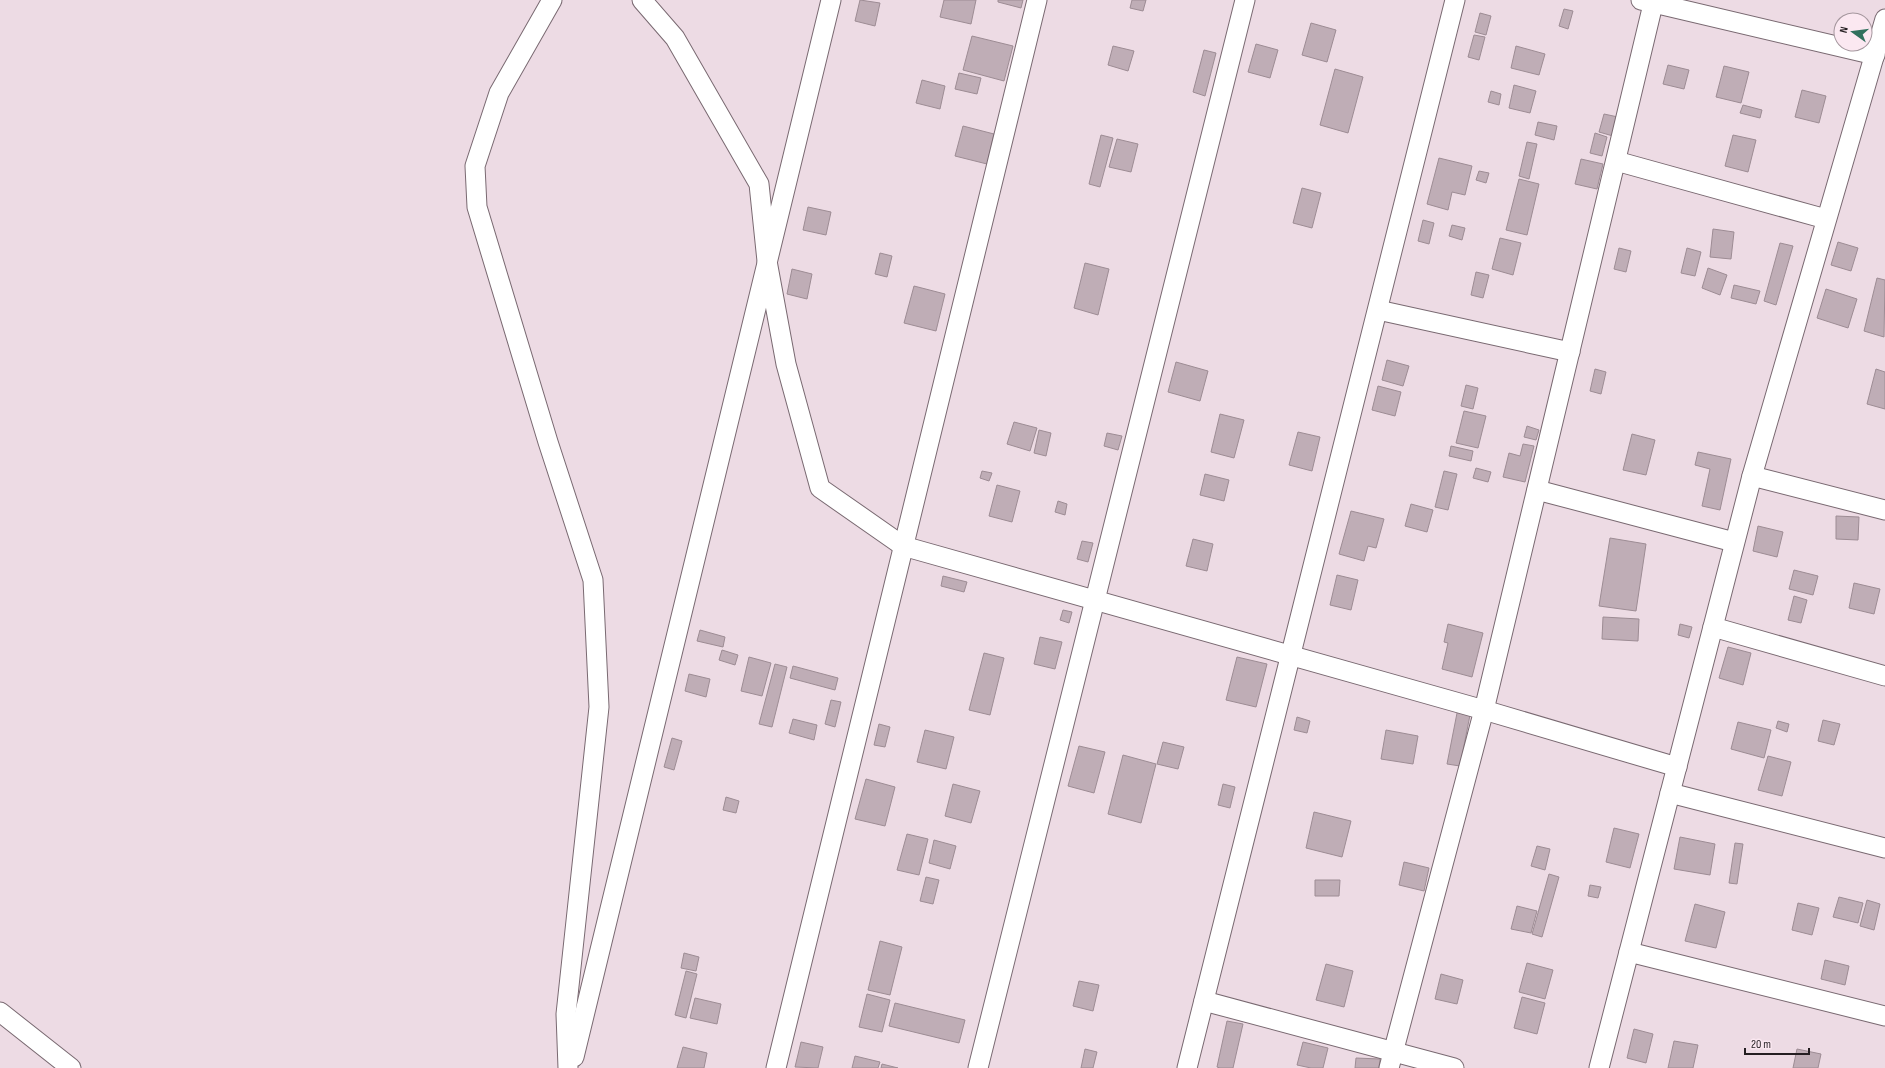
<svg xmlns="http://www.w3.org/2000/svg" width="1885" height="1068" font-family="'Sofia Sans Condensed',sans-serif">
<rect width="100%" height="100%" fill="#eddbe4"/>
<g fill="#bfadb6" stroke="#9d8c94">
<path d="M 860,0 L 880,3 L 875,26 L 855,21 Z"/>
<path d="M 944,0 L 976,0 L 971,24 L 940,17 Z"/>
<path d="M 998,0 L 1023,0 L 1021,8 L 998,2 Z"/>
<path d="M 1132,0 L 1146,0 L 1143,11 L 1130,8 Z"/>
<path d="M 1564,9 L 1573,11 L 1568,29 L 1559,26 Z"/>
<path d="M 1480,13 L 1491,16 L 1486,35 L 1475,32 Z"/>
<path d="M 1311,23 L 1336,30 L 1327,62 L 1302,55 Z"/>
<path d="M 1474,35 L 1485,37 L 1479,60 L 1468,57 Z"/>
<path d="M 972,36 L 1013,46 L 1004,81 L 963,70 Z"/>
<path d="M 1256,44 L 1278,50 L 1270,78 L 1248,72 Z"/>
<path d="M 1113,46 L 1134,51 L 1128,71 L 1108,65 Z"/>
<path d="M 1516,46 L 1545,54 L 1539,75 L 1511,68 Z"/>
<path d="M 1204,50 L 1216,53 L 1205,96 L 1193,92 Z"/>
<path d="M 1668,65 L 1689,70 L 1684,89 L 1663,84 Z"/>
<path d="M 1724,66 L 1749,72 L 1741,103 L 1716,97 Z"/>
<path d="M 1335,69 L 1363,77 L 1348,133 L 1320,125 Z"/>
<path d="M 959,73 L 981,78 L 977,94 L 955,89 Z"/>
<path d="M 922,80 L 945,86 L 940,109 L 916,103 Z"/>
<path d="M 1514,85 L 1536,91 L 1530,113 L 1509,108 Z"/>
<path d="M 1802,90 L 1826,96 L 1819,123 L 1795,117 Z"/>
<path d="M 1491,91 L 1501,94 L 1499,105 L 1488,102 Z"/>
<path d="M 1743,105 L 1762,110 L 1760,118 L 1740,113 Z"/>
<path d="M 1604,114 L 1618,117 L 1613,136 L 1599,132 Z"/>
<path d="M 1538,122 L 1557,126 L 1554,140 L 1535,135 Z"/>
<path d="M 963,126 L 994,134 L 987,164 L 955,156 Z"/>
<path d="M 1595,133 L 1607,137 L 1602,156 L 1590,153 Z"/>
<path d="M 1101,135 L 1113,138 L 1100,187 L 1089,184 Z"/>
<path d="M 1733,135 L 1756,140 L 1748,172 L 1725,166 Z"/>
<path d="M 1117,139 L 1138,144 L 1131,172 L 1109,167 Z"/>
<path d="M 1527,142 L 1537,144 L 1529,179 L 1519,176 Z"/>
<path d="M 1439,158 L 1472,166 L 1465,195 L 1452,192 L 1448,210 L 1427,204 Z"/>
<path d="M 1581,159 L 1603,164 L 1597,189 L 1575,184 Z"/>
<path d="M 1479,171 L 1489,173 L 1486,183 L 1476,180 Z"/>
<path d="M 1519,179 L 1539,184 L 1527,235 L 1506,230 Z"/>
<path d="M 1302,188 L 1321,193 L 1312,228 L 1293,223 Z"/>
<path d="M 808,207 L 831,212 L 826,235 L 803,230 Z"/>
<path d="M 1423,220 L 1434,223 L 1429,244 L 1418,241 Z"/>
<path d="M 1452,225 L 1465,228 L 1462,240 L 1449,236 Z"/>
<path d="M 1713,229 L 1734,232 L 1731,259 L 1710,257 Z"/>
<path d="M 1500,238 L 1521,243 L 1513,275 L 1492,269 Z"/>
<path d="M 1838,242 L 1858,248 L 1851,271 L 1831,265 Z"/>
<path d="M 1780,243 L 1793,246 L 1776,305 L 1764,301 Z"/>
<path d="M 1619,248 L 1631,251 L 1626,272 L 1614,269 Z"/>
<path d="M 1687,248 L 1701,252 L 1695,276 L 1681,273 Z"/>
<path d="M 880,253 L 892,256 L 887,277 L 875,274 Z"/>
<path d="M 1085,263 L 1109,269 L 1098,315 L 1074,308 Z"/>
<path d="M 1708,268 L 1727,275 L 1720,295 L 1702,288 Z"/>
<path d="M 792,269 L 812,274 L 807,299 L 787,294 Z"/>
<path d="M 1476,272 L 1489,275 L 1483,298 L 1471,295 Z"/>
<path d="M 1877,278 L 1885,280 L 1884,337 L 1864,331 Z"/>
<path d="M 1734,285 L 1760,291 L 1756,304 L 1731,298 Z"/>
<path d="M 914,286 L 945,294 L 936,331 L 904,323 Z"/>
<path d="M 1826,289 L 1857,299 L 1848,328 L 1817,318 Z"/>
<path d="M 1387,360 L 1409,366 L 1403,386 L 1382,380 Z"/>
<path d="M 1176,362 L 1208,371 L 1200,401 L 1168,392 Z"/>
<path d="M 1595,369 L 1606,372 L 1601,394 L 1590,391 Z"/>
<path d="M 1876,369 L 1885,372 L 1885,409 L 1867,404 Z"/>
<path d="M 1466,385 L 1478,388 L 1473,409 L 1461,406 Z"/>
<path d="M 1378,386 L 1401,392 L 1395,416 L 1372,410 Z"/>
<path d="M 1464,411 L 1486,416 L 1478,448 L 1456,443 Z"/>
<path d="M 1220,414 L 1244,420 L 1234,458 L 1211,452 Z"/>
<path d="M 1014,422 L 1037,428 L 1030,451 L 1007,444 Z"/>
<path d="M 1527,426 L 1539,430 L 1536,440 L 1524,437 Z"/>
<path d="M 1039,430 L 1051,433 L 1046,456 L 1034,453 Z"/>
<path d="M 1298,432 L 1320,437 L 1312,471 L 1289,465 Z"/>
<path d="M 1107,433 L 1122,436 L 1118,450 L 1104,446 Z"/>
<path d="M 1632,434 L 1655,440 L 1646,475 L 1623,470 Z"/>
<path d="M 1523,444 L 1534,446 L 1525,482 L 1503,477 L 1509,453 L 1520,456 Z"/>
<path d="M 1451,446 L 1473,451 L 1471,461 L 1449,456 Z"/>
<path d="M 1698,452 L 1731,459 L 1720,510 L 1702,506 L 1710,469 L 1695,465 Z"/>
<path d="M 1476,468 L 1491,472 L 1488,482 L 1473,478 Z"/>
<path d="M 982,471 L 992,473 L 989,481 L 980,478 Z"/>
<path d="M 1444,471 L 1457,474 L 1448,510 L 1435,507 Z"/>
<path d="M 1205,474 L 1229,480 L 1224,501 L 1200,495 Z"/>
<path d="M 997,485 L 1020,491 L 1012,522 L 989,516 Z"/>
<path d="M 1058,501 L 1067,504 L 1065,515 L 1055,512 Z"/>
<path d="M 1411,504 L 1433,510 L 1427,532 L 1405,526 Z"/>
<path d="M 1351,511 L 1384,519 L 1376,548 L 1368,546 L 1364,561 L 1339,554 Z"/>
<path d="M 1836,516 L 1859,517 L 1858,540 L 1836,539 Z"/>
<path d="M 1758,526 L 1783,532 L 1777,557 L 1753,551 Z"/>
<path d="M 1610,538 L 1646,544 L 1636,611 L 1599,606 Z"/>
<path d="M 1193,539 L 1213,544 L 1207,571 L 1186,566 Z"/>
<path d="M 1082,541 L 1093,543 L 1088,562 L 1077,559 Z"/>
<path d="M 1794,570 L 1818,576 L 1813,595 L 1789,589 Z"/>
<path d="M 1337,575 L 1358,580 L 1351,610 L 1330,605 Z"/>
<path d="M 943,576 L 967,582 L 964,592 L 941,586 Z"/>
<path d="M 1854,583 L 1880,589 L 1874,614 L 1849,608 Z"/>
<path d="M 1794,596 L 1807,600 L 1801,623 L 1788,620 Z"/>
<path d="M 1063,610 L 1072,612 L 1069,623 L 1060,620 Z"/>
<path d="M 1603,617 L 1639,619 L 1638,641 L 1602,639 Z"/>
<path d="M 1448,624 L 1483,633 L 1472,677 L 1442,669 L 1448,643 L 1444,642 Z"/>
<path d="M 1680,624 L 1692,627 L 1689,638 L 1678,635 Z"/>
<path d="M 700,630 L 725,637 L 723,647 L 697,641 Z"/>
<path d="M 1040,637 L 1062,642 L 1055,669 L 1034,664 Z"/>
<path d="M 1728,647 L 1751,653 L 1743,685 L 1719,678 Z"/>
<path d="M 722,650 L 738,655 L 735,665 L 719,660 Z"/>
<path d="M 984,653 L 1004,658 L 990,715 L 969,710 Z"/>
<path d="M 749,657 L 771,663 L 762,696 L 741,691 Z"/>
<path d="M 1237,657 L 1267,664 L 1256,707 L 1226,700 Z"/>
<path d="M 775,664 L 787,667 L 772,727 L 759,724 Z"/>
<path d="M 793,666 L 838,678 L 835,690 L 790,678 Z"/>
<path d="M 689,674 L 710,679 L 706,697 L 685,691 Z"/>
<path d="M 831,700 L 841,702 L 835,727 L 825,724 Z"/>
<path d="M 1458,708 L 1471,710 L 1460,766 L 1447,764 Z"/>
<path d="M 1297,717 L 1310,721 L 1307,733 L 1294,730 Z"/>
<path d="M 793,719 L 817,725 L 814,740 L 789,733 Z"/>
<path d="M 1823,720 L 1840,724 L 1834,745 L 1818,741 Z"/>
<path d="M 1778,721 L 1789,724 L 1787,732 L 1776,728 Z"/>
<path d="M 1738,722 L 1771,730 L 1764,758 L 1731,749 Z"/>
<path d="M 879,724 L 890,727 L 885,747 L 874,745 Z"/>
<path d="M 925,730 L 954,737 L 946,769 L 917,762 Z"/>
<path d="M 1386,730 L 1418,736 L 1413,764 L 1381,759 Z"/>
<path d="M 672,738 L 682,741 L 674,770 L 664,767 Z"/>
<path d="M 1163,742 L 1184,747 L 1178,769 L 1157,764 Z"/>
<path d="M 1079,746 L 1105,752 L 1094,793 L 1068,786 Z"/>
<path d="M 1123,755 L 1156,764 L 1141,823 L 1108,814 Z"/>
<path d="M 1768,756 L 1791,762 L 1782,796 L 1758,790 Z"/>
<path d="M 866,779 L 895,787 L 885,826 L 855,819 Z"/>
<path d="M 953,784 L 980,791 L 971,823 L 945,816 Z"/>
<path d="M 1223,784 L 1235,787 L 1230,808 L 1218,805 Z"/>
<path d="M 726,797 L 739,801 L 736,813 L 723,810 Z"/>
<path d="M 1314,812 L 1351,821 L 1342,857 L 1306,848 Z"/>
<path d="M 1614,828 L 1639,834 L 1630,868 L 1606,862 Z"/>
<path d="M 907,834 L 928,839 L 919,875 L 897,870 Z"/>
<path d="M 1680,837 L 1715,844 L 1710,875 L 1674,869 Z"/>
<path d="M 934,840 L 956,846 L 950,869 L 929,863 Z"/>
<path d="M 1735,843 L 1743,844 L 1737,884 L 1729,883 Z"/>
<path d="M 1537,846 L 1550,849 L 1545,870 L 1531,866 Z"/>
<path d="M 1404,862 L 1429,868 L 1424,891 L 1399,885 Z"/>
<path d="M 1549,874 L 1559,877 L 1542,937 L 1532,934 Z"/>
<path d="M 926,877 L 939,880 L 933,904 L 920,901 Z"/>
<path d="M 1315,880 L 1340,880 L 1339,896 L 1315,896 Z"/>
<path d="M 1590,885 L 1601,887 L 1598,898 L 1588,896 Z"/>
<path d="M 1839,897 L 1863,903 L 1858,923 L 1833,917 Z"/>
<path d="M 1867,900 L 1880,904 L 1874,930 L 1860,926 Z"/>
<path d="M 1798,903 L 1819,908 L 1812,935 L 1792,930 Z"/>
<path d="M 1695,904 L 1725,912 L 1716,948 L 1685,941 Z"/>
<path d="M 1517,906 L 1537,911 L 1531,933 L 1511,929 Z"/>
<path d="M 880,941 L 902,947 L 890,995 L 868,990 Z"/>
<path d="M 684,953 L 699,957 L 696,971 L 681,968 Z"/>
<path d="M 1825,960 L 1849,966 L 1845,985 L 1821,979 Z"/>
<path d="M 1527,963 L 1553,970 L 1545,999 L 1519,992 Z"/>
<path d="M 1326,964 L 1353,971 L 1344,1007 L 1316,1000 Z"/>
<path d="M 686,971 L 697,974 L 686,1018 L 675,1015 Z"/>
<path d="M 1441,974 L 1463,980 L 1457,1004 L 1435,999 Z"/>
<path d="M 1079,981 L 1099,985 L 1093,1011 L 1073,1006 Z"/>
<path d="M 867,994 L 890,1000 L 882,1032 L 859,1027 Z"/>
<path d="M 1522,997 L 1545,1003 L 1537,1034 L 1514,1028 Z"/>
<path d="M 695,998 L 721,1004 L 717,1024 L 690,1018 Z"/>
<path d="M 895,1003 L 965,1020 L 959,1043 L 889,1026 Z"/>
<path d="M 1227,1021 L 1243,1024 L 1233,1068 L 1220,1068 L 1217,1067 Z"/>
<path d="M 1634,1029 L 1653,1034 L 1646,1063 L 1627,1058 Z"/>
<path d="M 1674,1041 L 1698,1045 L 1693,1068 L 1668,1068 Z"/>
<path d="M 801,1042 L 823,1047 L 818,1068 L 795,1067 Z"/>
<path d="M 1303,1042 L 1328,1048 L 1323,1068 L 1311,1068 L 1297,1065 Z"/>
<path d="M 683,1047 L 707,1053 L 704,1068 L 677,1068 Z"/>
<path d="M 1085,1049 L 1097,1052 L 1093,1068 L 1081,1068 Z"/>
<path d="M 1797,1049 L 1821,1054 L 1818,1068 L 1793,1068 Z"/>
<path d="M 855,1056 L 880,1062 L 878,1068 L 852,1068 Z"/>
<path d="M 1356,1058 L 1380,1059 L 1379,1068 L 1355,1068 Z"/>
<path d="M 882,1064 L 898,1068 L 881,1068 Z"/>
</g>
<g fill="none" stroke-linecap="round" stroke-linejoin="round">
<defs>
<g id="minor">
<path d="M 552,0 L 499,93 L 475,166 L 477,207 L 548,442 L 593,580 L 599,707 L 566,1014 L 568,1068"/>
<path d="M 642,0 L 675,38 L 759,184 L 767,261 L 786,364 L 820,488 L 903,546 L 1484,710 L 1677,767"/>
<path d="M 1641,0 L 1875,55"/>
<path d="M 1616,161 L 1826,219"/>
<path d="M 1378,310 L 1570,352"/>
<path d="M 1752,476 L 1885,510"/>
<path d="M 1537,490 L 1734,542"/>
<path d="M 1713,627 L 1885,676"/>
<path d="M 1670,793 L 1885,848"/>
<path d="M 1629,952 L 1885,1016"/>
<path d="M 1204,1001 L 1454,1068"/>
<path d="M 0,1012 L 71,1068"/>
<path d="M 574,1057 L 831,0"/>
<path d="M 776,1068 L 1037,0"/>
<path d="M 978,1068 L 1245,0"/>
<path d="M 1187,1068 L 1455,0"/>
<path d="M 1389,1068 L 1484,710 L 1654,0"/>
<path d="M 1599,1068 L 1752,476 L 1885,19"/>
</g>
</defs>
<use href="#minor" stroke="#796971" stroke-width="21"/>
<use href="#minor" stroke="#fff" stroke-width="19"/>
</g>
<g transform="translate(1853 32) rotate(284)"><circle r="19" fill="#fbe8f1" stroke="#a5979e"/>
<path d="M0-3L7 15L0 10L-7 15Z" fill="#30705d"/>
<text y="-6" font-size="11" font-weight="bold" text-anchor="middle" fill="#241e21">N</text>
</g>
<path d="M1745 1048v6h64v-6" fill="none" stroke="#241e21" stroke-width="2"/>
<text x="1751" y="1048" font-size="12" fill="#241e21" stroke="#fbe8f1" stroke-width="3" paint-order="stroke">20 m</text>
</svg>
